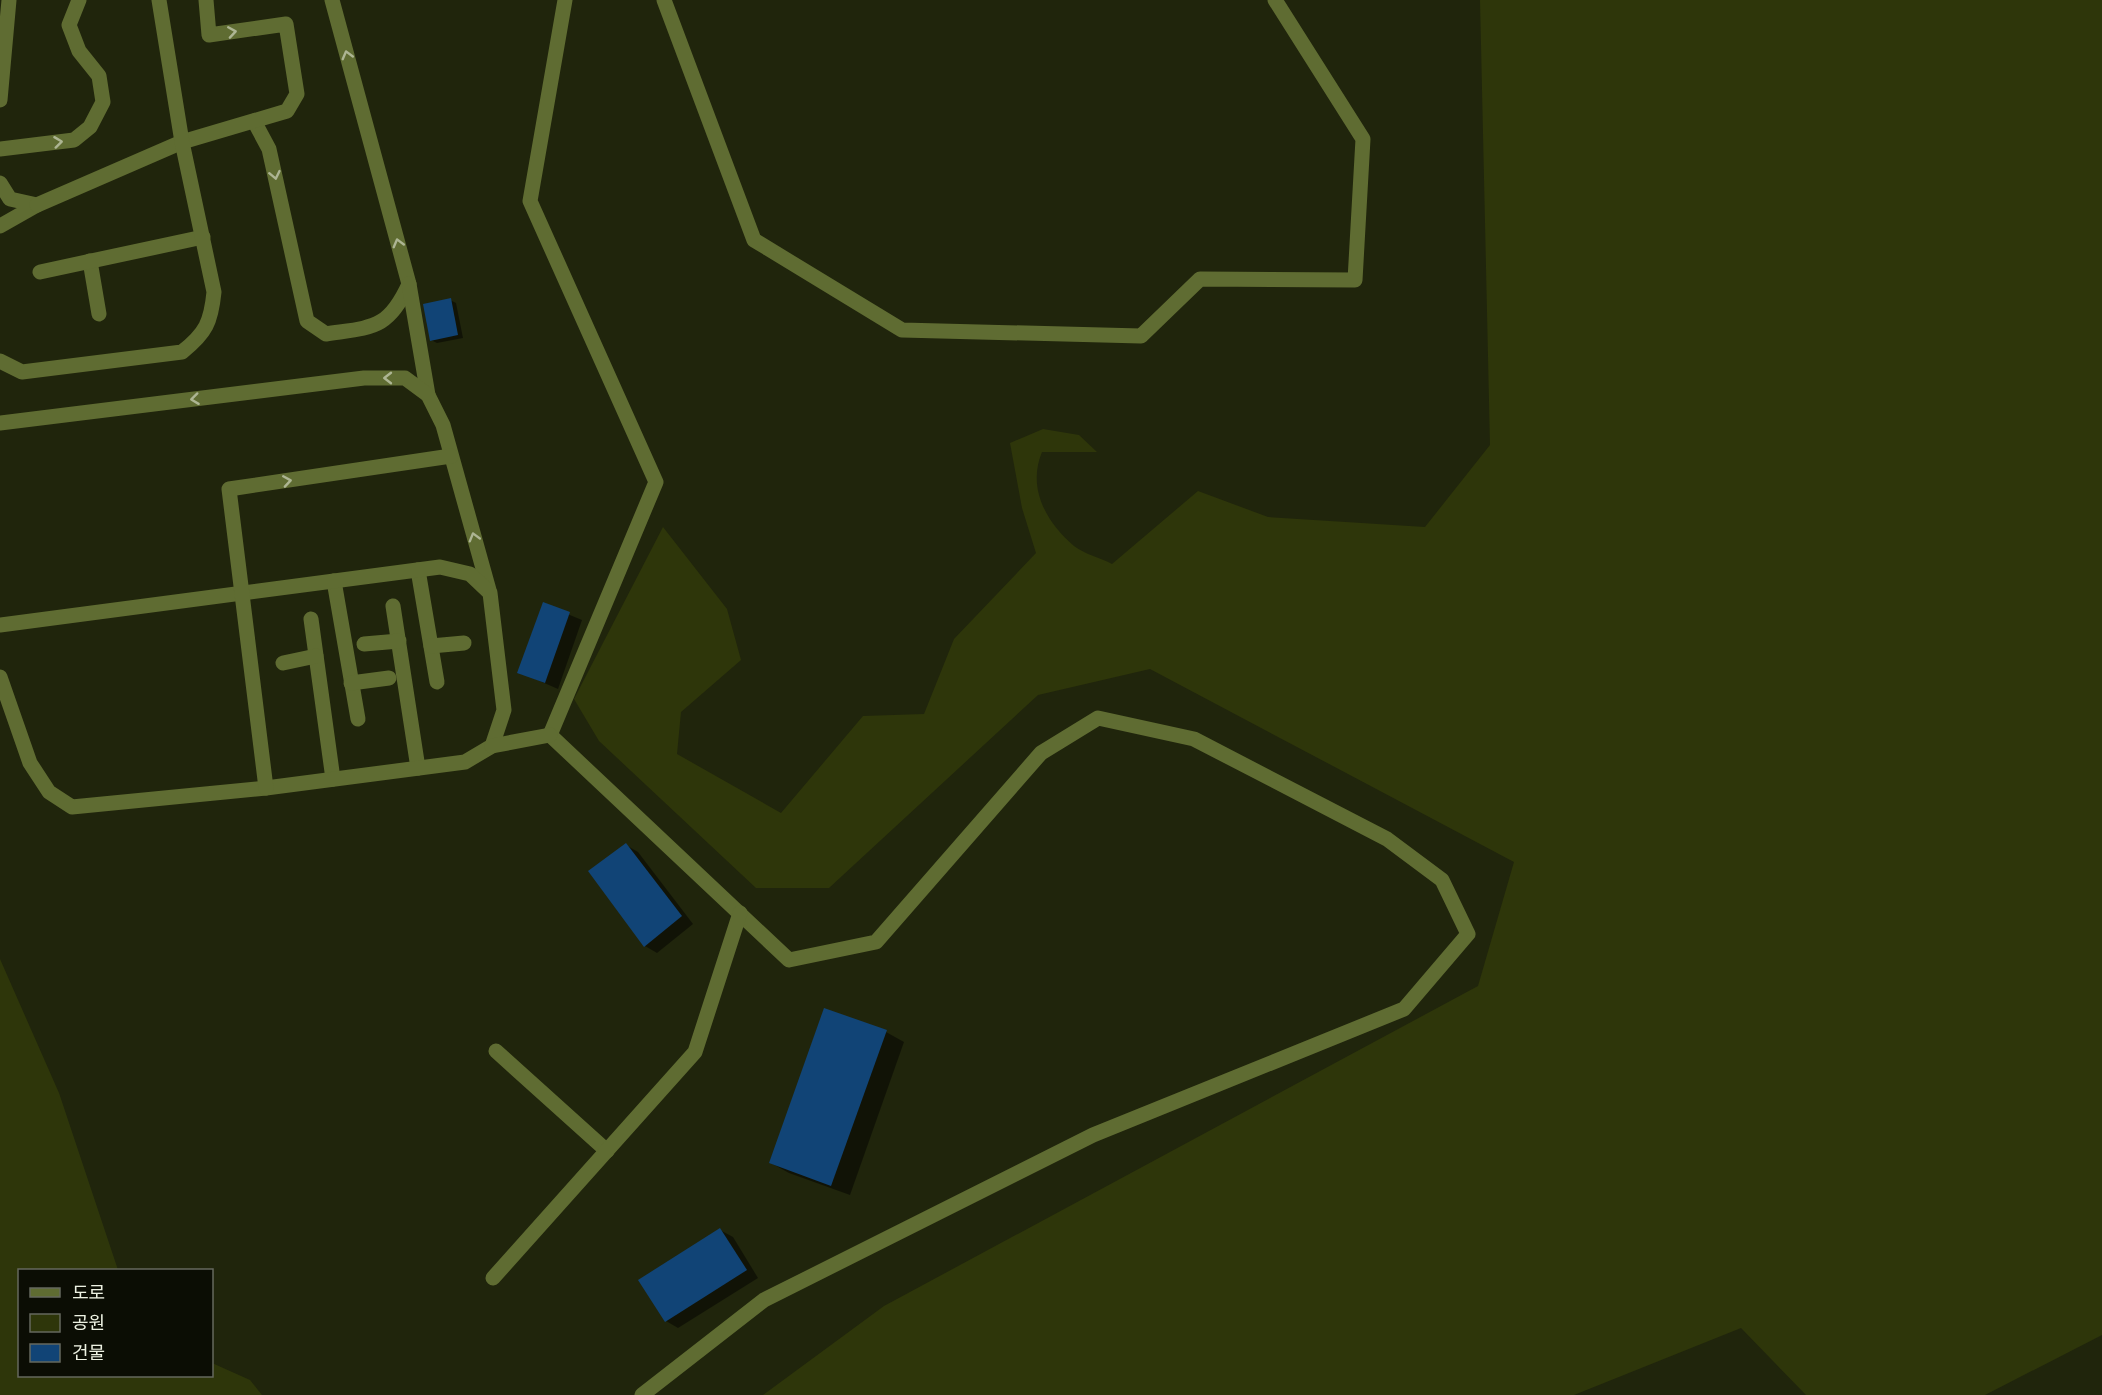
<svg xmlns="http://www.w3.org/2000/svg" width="2102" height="1395" font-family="Poppins,'Noto Sans KR',sans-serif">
<rect width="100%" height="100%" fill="#20250c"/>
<g fill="#2e360a">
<path d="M 1480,0 L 2102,0 L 2102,1335 L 1985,1395 L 1806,1395 L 1741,1328 L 1574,1395 L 763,1395 L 884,1306 L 1478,986 L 1514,862 L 1150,669 L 1038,695 L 829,888 L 756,888 L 599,741 L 574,699 L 663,527 L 727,609 L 741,660 L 681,712 L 677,754 L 781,813 L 863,716 L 924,714 L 954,639 L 1036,553 L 1022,508 L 1010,443 L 1043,429 L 1079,435 L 1097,452 L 1042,452 C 1027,488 1046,522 1074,546 C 1084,554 1101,558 1112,564 L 1198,491 L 1268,517 L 1425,527 L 1490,445 Z"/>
<path d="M 0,959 L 59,1093 L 118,1270 L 20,1270 L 20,1376 L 212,1376 L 212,1363 L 250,1380 L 262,1395 L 0,1395 Z"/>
</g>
<g fill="#0007">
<path d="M 450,300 L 456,303 L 463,338 L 437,343 L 431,340 Z"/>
<path d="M 543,604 L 582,620 L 558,689 L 519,672 Z"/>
<path d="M 626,845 L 638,852 L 693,924 L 657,953 L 645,946 Z"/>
<path d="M 886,1032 L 904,1042 L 850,1195 L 789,1173 L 771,1163 Z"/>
<path d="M 720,1230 L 733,1237 L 758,1278 L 678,1328 L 666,1321 Z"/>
</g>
<g fill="#114476">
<path d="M 451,298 L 458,335 L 430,341 L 423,304 Z"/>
<path d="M 543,602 L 570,612 L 545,683 L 517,673 Z"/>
<path d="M 626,843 L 682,916 L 644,947 L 588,871 Z"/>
<path d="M 824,1008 L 887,1030 L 831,1186 L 769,1163 Z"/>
<path d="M 720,1228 L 747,1270 L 665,1322 L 638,1280 Z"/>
</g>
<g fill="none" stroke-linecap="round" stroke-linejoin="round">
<g stroke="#5f6c32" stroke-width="15">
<path d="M 565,0 L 530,201 L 656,482 L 550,735 L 789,960 L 876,942 L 1041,753 L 1098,718 L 1194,739 L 1387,839 L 1442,880 L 1468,934 L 1404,1009 L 1093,1135 L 764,1300 L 642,1395"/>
<path d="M 0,100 L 9,0"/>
<path d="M 254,121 L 269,149 L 307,321 L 326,334 C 372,327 388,330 409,284 L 332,0"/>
<path d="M 0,149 L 74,140 L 90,127 L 103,102 L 99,76 L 79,51 L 69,25 L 79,0"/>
<path d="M 0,183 L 10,199 L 37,205 L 0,226"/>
<path d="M 37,205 L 182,142 L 287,111 L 297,94 L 286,24 L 209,35 L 206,0"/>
<path d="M 90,261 L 99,314"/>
<path d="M 40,272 L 203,237"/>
<path d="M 409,284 L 428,395"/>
<path d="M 0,361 L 22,372 L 182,352 C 206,333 211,322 214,292 L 182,142 L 159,0"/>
<path d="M 0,423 L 364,378 L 405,378 L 428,395 L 443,425 L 489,590"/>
<path d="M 418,570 L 437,682"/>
<path d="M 334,581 L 358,719"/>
<path d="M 393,606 L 418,768"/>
<path d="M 311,619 L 333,779"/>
<path d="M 0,625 L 440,567 L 470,574 L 490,593 L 504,710 L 492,746 L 465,762 L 266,788 L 72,807 L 49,792 L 30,763 L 0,677"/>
<path d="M 364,644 L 399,641"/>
<path d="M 431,646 L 464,643"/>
<path d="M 283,663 L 316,656"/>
<path d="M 351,683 L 389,678"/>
<path d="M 492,746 L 550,735"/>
<path d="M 266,788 L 229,489 L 451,456"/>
<path d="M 496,1051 L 607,1151"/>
<path d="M 493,1278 L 695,1052 L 740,913"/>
</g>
<path stroke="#5f6c32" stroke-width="15" d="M 664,0 L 754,240 L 902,330 L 1141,336 L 1200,279 L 1355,280 L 1363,139 L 1275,0"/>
</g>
<defs><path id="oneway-chevron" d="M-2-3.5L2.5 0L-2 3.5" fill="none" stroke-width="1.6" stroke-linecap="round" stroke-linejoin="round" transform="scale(1.5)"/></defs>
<g stroke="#adb593">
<use href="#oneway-chevron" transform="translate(232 32) rotate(-9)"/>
<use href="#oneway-chevron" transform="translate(347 55) rotate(-105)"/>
<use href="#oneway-chevron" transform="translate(58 142) rotate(-7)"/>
<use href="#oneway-chevron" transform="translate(275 175) rotate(78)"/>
<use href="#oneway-chevron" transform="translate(398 243) rotate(-105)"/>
<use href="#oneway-chevron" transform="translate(388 378) rotate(-180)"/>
<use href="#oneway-chevron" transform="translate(195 399) rotate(173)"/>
<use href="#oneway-chevron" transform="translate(287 481) rotate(-9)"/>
<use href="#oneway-chevron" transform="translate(474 537) rotate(-106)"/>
</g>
<rect x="18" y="1269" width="195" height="108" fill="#0b0d04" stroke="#65685d" stroke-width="1.5"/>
<rect x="30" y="1288" width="30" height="9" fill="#5f6c32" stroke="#65685d" stroke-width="1.5"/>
<text x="72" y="1299" font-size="18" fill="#edf1e2">도로</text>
<rect x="30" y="1314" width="30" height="18" fill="#2e360a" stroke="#65685d" stroke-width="1.5"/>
<text x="72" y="1329" font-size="18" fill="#edf1e2">공원</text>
<rect x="30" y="1344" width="30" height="18" fill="#114476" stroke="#65685d" stroke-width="1.5"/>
<text x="72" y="1359" font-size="18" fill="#edf1e2">건물</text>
</svg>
